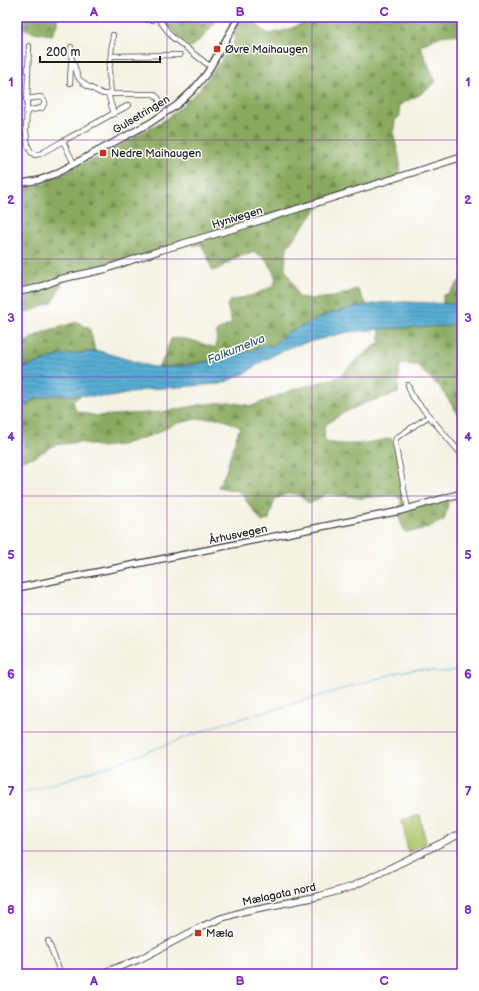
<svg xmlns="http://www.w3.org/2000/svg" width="479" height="991" font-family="'Balsamiq Sans',sans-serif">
<defs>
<pattern id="forest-firs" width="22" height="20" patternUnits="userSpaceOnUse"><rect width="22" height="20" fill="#8aaa5e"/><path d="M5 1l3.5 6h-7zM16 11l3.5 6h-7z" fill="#708a4d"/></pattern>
<pattern id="water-rules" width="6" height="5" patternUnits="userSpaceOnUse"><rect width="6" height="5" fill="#58add4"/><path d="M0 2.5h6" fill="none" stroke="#488cab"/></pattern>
</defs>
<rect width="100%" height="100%" fill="#fff"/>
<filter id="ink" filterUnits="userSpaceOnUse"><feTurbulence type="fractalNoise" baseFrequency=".025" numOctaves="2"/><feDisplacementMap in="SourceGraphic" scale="8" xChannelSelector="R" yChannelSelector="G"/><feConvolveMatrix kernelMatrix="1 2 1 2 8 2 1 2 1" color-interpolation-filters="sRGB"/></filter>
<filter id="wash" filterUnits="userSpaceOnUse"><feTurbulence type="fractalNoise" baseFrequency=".012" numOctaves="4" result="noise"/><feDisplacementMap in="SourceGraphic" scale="16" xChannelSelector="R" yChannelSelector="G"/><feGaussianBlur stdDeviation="0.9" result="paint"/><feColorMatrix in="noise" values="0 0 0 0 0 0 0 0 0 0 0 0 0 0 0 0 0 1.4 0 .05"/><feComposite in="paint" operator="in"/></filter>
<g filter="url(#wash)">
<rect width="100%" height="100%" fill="#f5f2e3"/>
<path fill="#adc56a" stroke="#647043" d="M 420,815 L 426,843 L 408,852 L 402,820 Z"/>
<g fill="url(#forest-firs)" stroke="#53633d">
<path d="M 17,17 L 57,17 L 57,24 L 52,35 C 39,33 28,32 17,25 Z"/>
<path d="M 163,17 L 219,17 L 203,37 L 190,48 L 168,26 Z"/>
<path d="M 221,17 L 253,17 L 256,24 L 268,34 C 286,31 296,28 311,17 L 462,17 L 462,34 L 441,36 L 420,46 L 436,82 L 419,95 L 399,105 L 400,116 L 395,120 C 395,125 393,130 394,135 C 396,150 406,168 395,181 L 328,202 L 316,210 L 287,247 L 285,265 L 285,269 L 293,283 L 298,297 L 312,299 L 334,297 L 357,289 L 367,305 L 354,307 L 326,315 L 287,333 L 272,346 C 261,345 252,351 242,354 C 214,360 187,366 158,367 L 164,358 L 171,339 C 187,336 200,344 216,348 L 217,331 L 232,323 L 227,305 L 230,301 L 253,295 L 274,286 L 276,278 L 266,259 L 255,252 L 237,257 L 218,269 L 212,271 L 208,257 L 201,244 L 193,246 L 191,244 L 147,256 L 134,262 L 63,281 L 53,302 L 31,311 L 17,312 L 17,190 C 44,188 57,175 80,165 C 91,160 102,157 113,149 L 166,119 L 183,105 L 199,90 L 214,70 L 233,44 L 236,31 L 227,19 Z"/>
<path d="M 462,278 L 462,301 L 453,304 L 443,303 L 443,295 L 448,294 Z"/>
<path d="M 462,321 L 462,420 L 440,387 L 416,365 L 400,364 L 398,393 L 365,403 L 343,413 L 324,426 L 325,442 C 350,446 366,444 391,438 L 398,456 L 406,508 L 462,492 L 462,496 L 447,502 L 448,505 L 444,520 L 422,530 L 405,532 L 399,518 L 401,500 L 395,495 L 361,498 L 349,496 L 326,494 L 309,504 C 295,490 292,492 275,499 L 269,519 L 262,522 L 239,491 L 218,487 L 226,472 L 232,449 L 240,427 L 220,418 L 197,419 L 174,424 L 155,434 L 121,445 L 102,447 L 79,442 L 55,445 L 34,457 L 17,461 L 17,409 C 42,395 51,394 80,396 L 73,401 L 76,411 L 97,416 L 162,412 L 205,404 L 229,402 L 252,406 L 295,389 L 339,377 L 356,360 L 380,342 L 380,329 L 448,326 Z"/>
<path d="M 77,322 L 90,329 L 95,351 L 61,355 L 23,368 L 17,379 L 17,348 L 35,336 L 46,331 Z"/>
</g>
<path fill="url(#water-rules)" stroke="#3a6478" d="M 462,301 L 462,321 L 448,326 L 394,328 L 348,332 L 293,346 L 264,360 L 246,373 L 220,384 L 149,389 L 111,397 L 56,394 L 35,399 L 17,409 L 17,379 L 23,368 L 61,355 L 99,351 L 153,367 L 170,367 L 197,364 L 249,352 L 265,345 L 272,346 L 287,333 L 326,315 L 354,307 L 381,303 L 405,302 L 453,304 Z"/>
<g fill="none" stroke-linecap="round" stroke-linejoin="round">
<path stroke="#58add4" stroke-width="1" d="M 17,794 L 49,785 L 115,764 L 224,723 L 269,711 L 396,673 L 419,669 L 442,672 L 462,669"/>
</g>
</g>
<g filter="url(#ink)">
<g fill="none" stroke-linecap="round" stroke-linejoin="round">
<defs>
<g id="minor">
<path d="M 139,17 L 144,19 L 153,20"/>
<path d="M 157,17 L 172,37 L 211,67"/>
<path d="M 29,46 L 26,131 L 28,146 L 31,152 L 35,155 L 40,154 L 63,141"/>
<path d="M 71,47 L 71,56 L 77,74 L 79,79 L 87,86 L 103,94 L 154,94 L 159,99 L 159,103"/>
<path d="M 111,56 L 180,55"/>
<path d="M 70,83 L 71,64 L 72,60"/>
<path d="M 108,94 L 114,114"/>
<path d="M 111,94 L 109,71 L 113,35"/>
<path d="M 26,111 L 42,108 L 45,102 L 41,97 L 26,99"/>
<path d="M 74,164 L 63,141 L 129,105"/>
<path d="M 408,385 L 412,396 L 429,416"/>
<path d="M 408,509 L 395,443 L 396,438 L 429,416 L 462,455"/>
<path d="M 48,941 L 61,974"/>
</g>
<g id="tertiary">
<path d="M 17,184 L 39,180 L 55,174 L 150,123 L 177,105 L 193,90 L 207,73 L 239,17"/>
<path d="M 17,588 L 400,511 L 462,493"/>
</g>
<g id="secondary">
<path d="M 17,292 L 37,288 L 60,279 L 106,269 L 161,250 L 246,225 L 462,157"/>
<path d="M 100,974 L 140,959 L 201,927 L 222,918 L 245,911 L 320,896 L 351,887 L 462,833"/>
</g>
</defs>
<use href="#minor" stroke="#3d3c3a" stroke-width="6"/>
<use href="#tertiary" stroke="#3d3c3a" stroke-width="8"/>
<use href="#secondary" stroke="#3d3c3a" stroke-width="8"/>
<use href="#minor" stroke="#fff" stroke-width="4.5"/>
<use href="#tertiary" stroke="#fff" stroke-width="5.5"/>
<use href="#secondary" stroke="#fff" stroke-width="6"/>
</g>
</g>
<path fill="none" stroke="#7b2cbf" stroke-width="1" stroke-opacity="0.55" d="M 167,17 L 167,974M 312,17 L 312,974M 17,140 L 462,140M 17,259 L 462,259M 17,377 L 462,377M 17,496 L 462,496M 17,614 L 462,614M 17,732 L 462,732M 17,851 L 462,851"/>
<g fill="#c8321e" stroke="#fff" stroke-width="1.5">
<rect x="213" y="45" width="8" height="8" rx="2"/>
<rect x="99" y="149" width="8" height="8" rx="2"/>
<rect x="194" y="929" width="8" height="8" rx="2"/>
</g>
<g text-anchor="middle" stroke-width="3" stroke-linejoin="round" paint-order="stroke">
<g font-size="11" fill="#1c1c1c" stroke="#fff" text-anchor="start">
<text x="225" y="53">Øvre Maihaugen</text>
<text x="111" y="157">Nedre Maihaugen</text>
<text x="206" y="937">Mæla</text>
</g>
<g font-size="11" fill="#1c1c1c" stroke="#fff">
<text transform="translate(141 114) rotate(-31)" y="4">Gulsetringen</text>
<text transform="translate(237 217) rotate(-17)" y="4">Hynivegen</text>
<text transform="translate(238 534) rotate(-12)" y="4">Århusvegen</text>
<text transform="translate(279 894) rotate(-12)" y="4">Mælagata nord</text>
</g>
<g font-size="12" font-style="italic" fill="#375d6f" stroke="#fff">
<text transform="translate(236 349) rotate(-22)" y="4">Falkumelva</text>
</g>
</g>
<rect width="479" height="991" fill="none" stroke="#fff" stroke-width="44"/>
<path d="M40 56v6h120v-6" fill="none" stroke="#1c1c1c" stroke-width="2"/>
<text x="46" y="56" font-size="12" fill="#1c1c1c" stroke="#ffffff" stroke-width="3" paint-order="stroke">200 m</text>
<rect x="22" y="22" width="435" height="947" fill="none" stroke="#7b2cbf" stroke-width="1.5"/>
<g font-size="13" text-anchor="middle" font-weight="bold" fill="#7b2cbf">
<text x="94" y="16">A</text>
<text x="240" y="16">B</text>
<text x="384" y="16">C</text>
<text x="11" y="86">1</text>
<text x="468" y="86">1</text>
<text x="11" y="204">2</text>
<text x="468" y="204">2</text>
<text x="11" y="322">3</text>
<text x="468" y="322">3</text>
<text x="11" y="441">4</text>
<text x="468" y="441">4</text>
<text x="11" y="559">5</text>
<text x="468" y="559">5</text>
<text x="11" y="678">6</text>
<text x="468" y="678">6</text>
<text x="11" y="796">7</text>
<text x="468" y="796">7</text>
<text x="11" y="914">8</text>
<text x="468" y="914">8</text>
<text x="94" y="985">A</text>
<text x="240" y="985">B</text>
<text x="384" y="985">C</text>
</g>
</svg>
